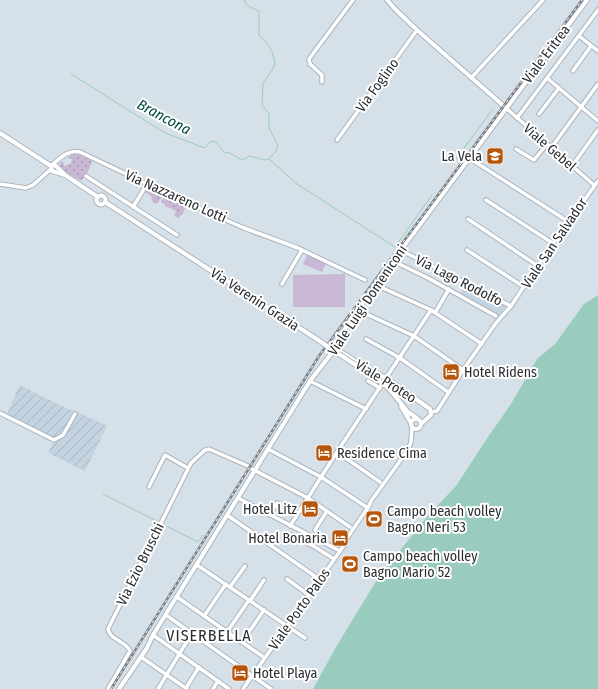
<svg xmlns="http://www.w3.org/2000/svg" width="598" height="689" font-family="'Fira Sans Condensed',sans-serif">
<defs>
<pattern id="industrial-furrows" width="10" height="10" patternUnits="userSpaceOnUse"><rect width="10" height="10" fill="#c4d3e0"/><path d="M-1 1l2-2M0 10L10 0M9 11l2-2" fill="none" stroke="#a9b5c1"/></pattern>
<pattern id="grass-dots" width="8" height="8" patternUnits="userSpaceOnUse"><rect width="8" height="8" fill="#c9b7d6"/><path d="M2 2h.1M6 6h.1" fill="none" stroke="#a395ae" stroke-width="1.8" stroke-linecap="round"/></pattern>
</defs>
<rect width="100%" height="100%" fill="#d6e0e8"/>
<path fill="#c4d3e0" d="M 464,286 L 506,306 L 499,317 L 460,294 Z"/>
<g fill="url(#industrial-furrows)">
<path d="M 19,385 L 73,411 L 69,419 L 70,420 L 62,433 L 54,438 L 7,415 Z"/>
<path d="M 78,412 L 107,426 L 85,471 L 48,453 L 54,442 L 59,442 L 59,439 L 63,438 Z"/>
</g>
<g fill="url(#grass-dots)">
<path d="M 73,153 L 80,155 L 92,161 L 88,172 L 81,181 L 66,172 L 59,165 L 62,161 L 64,163 L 63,165 L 65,166 L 67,164 L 69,165 L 73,160 L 68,157 L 67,159 L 67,158 Z"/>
<path d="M 149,187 L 149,188 L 167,193 L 156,204 L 151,200 L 152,197 L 145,192 Z"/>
<path d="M 168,194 L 187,204 L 183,213 L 178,218 L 174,216 L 176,211 L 167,207 L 161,201 Z"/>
</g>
<g fill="#c9b7d6">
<path d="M 307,255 L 326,263 L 322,272 L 303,264 Z"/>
<path d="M 345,274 L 345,307 L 293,307 L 293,275 Z"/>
</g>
<path fill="#9acbbf" d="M 598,295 L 598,689 L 313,689 L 336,647 L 378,578 L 426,518 L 456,486 L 486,440 L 511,404 L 537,359 L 555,344 L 584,304 Z"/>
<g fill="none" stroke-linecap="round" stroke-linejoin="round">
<g stroke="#9acbbf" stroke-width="1">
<path d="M 244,0 C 246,7 253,8 259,11 L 259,35 L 269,46 L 272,52 L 275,62 L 273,69 L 263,83 L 262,105 L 269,114 L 269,128 L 278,146 L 276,151 L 269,159"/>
<path d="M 71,74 L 165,133 L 205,148 L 210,142 L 215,141 L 224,152 L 230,153 L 242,160 L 250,156 L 264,160 L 269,159 L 297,184 L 395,247 L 432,195"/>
<path d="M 454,162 L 492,110"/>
<path d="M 103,494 L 159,522"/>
<path d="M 162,524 L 198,542 L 203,535 L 205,537"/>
</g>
<defs>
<g id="minor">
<path d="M 579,36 L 598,51"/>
<path d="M 573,71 L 591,46"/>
<path d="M 471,78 L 543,0"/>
<path d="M 547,78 L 598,121"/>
<path d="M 322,82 L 322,75 L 310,64 L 309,59 L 353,0"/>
<path d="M 506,108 L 594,185"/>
<path d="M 539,114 L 559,88"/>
<path d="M 517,118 L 598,10"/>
<path d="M 337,140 L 417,30"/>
<path d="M 551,148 L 598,84"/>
<path d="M 516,149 L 534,160 L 547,144"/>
<path d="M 469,158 L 569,222"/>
<path d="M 52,165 C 60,158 69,149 80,152 L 147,184 L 168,191 L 203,210 L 244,228 L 298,248 L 365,280"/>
<path d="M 572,166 L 598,130"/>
<path d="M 86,176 L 177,235"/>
<path d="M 0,184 L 26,188 L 33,185 L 51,169"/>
<path d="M 486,200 L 554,244"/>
<path d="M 133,207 L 147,184"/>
<path d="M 468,219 L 538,266"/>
<path d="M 467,250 L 524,287"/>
<path d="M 408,254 L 511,306"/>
<path d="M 393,261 L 428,278 L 496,316"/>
<path d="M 282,284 L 302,250"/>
<path d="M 376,285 L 431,310 L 482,344"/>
<path d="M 362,312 L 414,336 L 463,370"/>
<path d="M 435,313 L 449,289"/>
<path d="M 366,339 L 400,358 L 448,392"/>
<path d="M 310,381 L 366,409"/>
<path d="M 368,381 L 380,388"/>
<path d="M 431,412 L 437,411 L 465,367 L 496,323 L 511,306 L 547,252 L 598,181"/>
<path d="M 0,413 L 54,440 L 63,435 L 75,414"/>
<path d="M 268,449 L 321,477 L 368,508"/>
<path d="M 337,452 L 380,482"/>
<path d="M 252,469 L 308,498 L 350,527"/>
<path d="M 149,487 L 165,455 L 188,468"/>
<path d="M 238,498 L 340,551"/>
<path d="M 227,515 L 319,579"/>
<path d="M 270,515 L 277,503"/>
<path d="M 290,526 L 337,452 L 431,310"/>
<path d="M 315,530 L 327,511"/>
<path d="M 292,535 L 315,547 L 334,559"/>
<path d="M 197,565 L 305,638"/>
<path d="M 287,579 L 309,595"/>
<path d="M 230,587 L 245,566"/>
<path d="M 177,597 L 262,656"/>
<path d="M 250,601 L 264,580"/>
<path d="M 166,615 L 271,689"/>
<path d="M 204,616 L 226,584"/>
<path d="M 227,632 L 249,600"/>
<path d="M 153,635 L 229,689"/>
<path d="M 242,642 L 264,610"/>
<path d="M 141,657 L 187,689"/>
<path d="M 186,688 L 199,667"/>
<path d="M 108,689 L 130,651 C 126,641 110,640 108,629 L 191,463 L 205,450 L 209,449 L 248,466"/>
<path d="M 158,689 L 192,633"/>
<path d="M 213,689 L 218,681"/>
<path d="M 243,689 L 345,544 L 347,538 L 369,506 L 371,501 L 408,450 L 411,442 L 412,426"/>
</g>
<g id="tertiary">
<path d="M 387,0 L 396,10 L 417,30 L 506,108"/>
<path d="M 0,133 L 51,166 L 52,171 L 65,175"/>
<path d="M 51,166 L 52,165 L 56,166 L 65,175 L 98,197"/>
<circle cx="101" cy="200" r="4.5"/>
<path d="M 105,202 L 312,336"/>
<path d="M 335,348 L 363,366 L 386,378 L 430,409 L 431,415 L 421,424"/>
<path d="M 395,396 L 408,412 L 417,418"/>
<path d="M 401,406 L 411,423"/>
<circle cx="416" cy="424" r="5"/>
<path d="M 119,689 L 147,648 L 153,635 L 310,381 L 331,354 L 349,322 L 401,250 L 587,0"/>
</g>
</defs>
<use href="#minor" stroke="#abb4bc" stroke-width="5.5"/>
<use href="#tertiary" stroke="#abb4bc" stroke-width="6"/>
<use href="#minor" stroke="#fff" stroke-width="3.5"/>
<use href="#tertiary" stroke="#fff" stroke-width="4"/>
<defs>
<path id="rail" d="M 111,689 L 319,356 L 582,0"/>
</defs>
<use href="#rail" stroke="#7a8086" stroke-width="2.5"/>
<use href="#rail" stroke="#fff" stroke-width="1" stroke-dasharray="3" stroke-linecap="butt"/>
<defs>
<path id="tertiary-bridge" d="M 312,336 L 378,380 L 387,387 L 395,396"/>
</defs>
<use href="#tertiary-bridge" stroke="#abb4bc" stroke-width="6" stroke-linecap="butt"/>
<use href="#tertiary-bridge" stroke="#fff" stroke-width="4"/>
</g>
<defs>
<symbol id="school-square" viewBox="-11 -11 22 22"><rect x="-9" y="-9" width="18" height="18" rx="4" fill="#b5560c" stroke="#fff"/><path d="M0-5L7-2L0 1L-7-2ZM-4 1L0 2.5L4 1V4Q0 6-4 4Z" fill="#fff"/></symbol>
<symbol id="hotel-square" viewBox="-11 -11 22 22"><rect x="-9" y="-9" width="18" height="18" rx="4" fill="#b5560c" stroke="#fff"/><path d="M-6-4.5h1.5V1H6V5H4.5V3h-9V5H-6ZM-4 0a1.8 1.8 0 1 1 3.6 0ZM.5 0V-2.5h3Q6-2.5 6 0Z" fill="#fff"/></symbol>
<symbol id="stadium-square" viewBox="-11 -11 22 22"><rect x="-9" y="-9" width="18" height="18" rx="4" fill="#b5560c" stroke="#fff"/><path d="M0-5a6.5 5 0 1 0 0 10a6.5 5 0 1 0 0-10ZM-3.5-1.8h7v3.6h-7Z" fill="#fff"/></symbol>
</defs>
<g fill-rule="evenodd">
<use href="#school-square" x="485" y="146" width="20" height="20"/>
<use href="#hotel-square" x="441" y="362" width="20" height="20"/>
<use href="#hotel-square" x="314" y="443" width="20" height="20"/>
<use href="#hotel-square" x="300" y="499" width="20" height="20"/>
<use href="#stadium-square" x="364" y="509" width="20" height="20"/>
<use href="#hotel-square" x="330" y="528" width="20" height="20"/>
<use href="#stadium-square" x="340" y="554" width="20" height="20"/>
<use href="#hotel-square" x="230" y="663" width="20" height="20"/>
</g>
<g text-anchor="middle" stroke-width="4" stroke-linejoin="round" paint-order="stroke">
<g font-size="14" fill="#2a2d31" stroke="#fff">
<text transform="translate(546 54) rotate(-53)" y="5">Viale Eritrea</text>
<text transform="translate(377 85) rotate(-54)" y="5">Via Foglino</text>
<text transform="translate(550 147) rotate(41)" y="5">Viale Gebel</text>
<text transform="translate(176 196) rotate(24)" y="5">Via Nazzareno Lotti</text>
<text transform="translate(554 243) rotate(-56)" y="5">Viale San Salvador</text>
<text transform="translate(459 280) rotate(27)" y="5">Via Lago Rodolfo</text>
<text transform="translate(255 299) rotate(33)" y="5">Via Verenin Grazia</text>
<text transform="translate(367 300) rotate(-56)" y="5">Viale Luigi Domeniconi</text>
<text transform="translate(386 381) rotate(32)" y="5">Viale Proteo</text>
<text transform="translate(140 564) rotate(-64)" y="5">Via Ezio Bruschi</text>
<text transform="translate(299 609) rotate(-55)" y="5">Viale Porto Palos</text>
</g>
<g font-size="14" fill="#2a2d31" stroke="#fff" text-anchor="start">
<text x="482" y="161" text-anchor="end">La Vela</text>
<text x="464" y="377">Hotel Ridens</text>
<text x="337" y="458">Residence Cima</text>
<text x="297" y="514" text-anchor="end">Hotel Litz</text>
<text x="387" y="516">Campo beach volley<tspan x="387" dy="16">Bagno Neri 53</tspan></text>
<text x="327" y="543" text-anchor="end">Hotel Bonaria</text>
<text x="363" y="561">Campo beach volley<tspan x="363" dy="16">Bagno Mario 52</tspan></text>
<text x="253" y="678">Hotel Playa</text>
</g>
<g font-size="15" font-style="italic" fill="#024b3f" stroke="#fff">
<text transform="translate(164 117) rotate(28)" y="5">Brancona</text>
</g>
<g font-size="16" letter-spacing="1" fill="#2a2d31" stroke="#fff">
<text x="209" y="641">VISERBELLA</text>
</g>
</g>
</svg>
